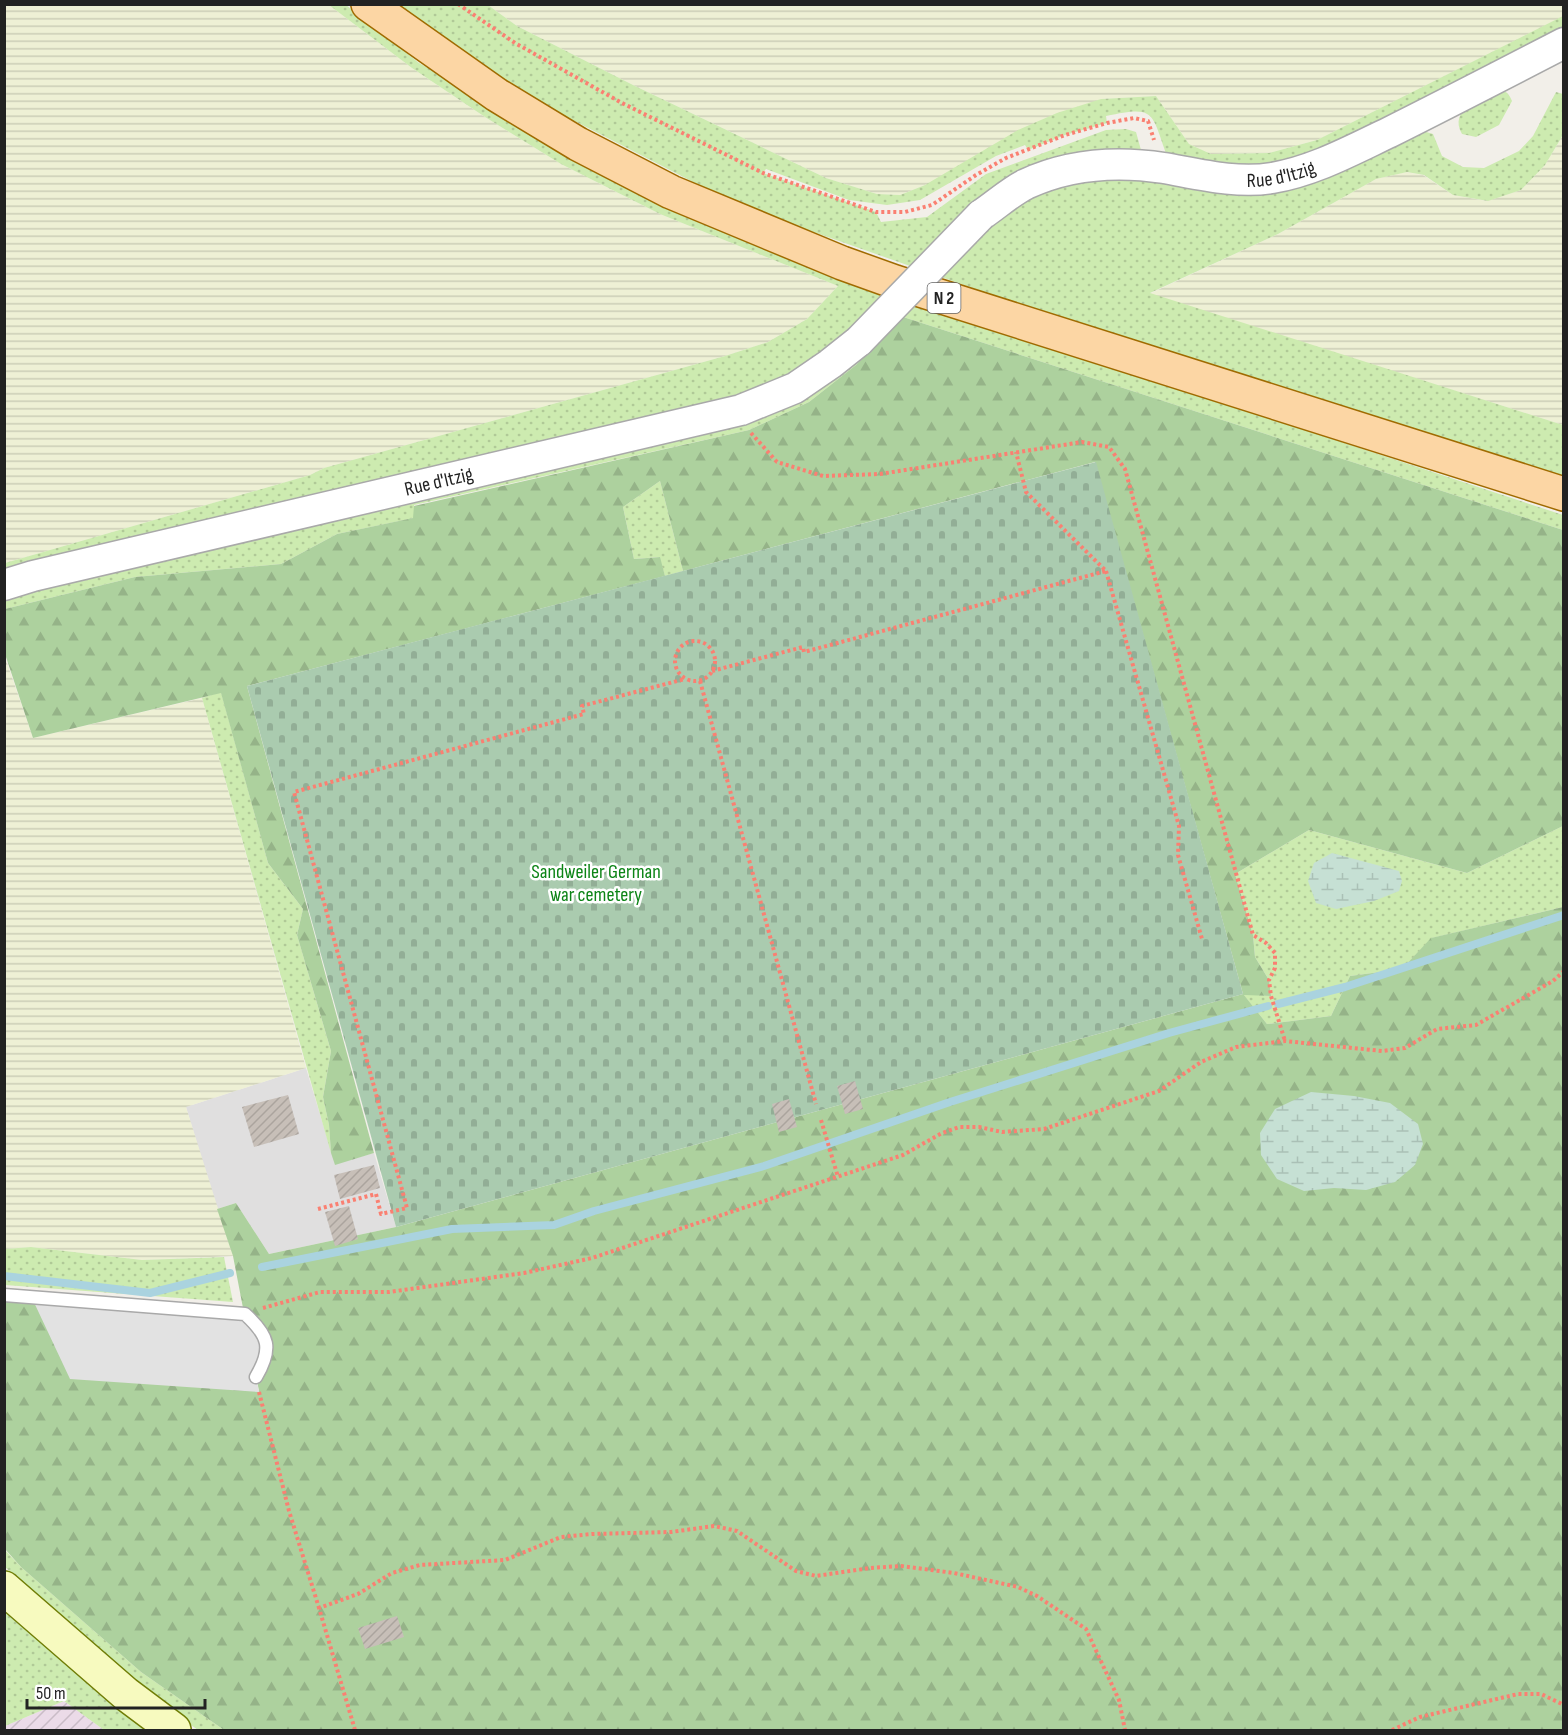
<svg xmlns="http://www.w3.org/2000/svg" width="1568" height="1735" font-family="'Sofia Sans Condensed',sans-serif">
<defs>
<pattern id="industrial-furrows" width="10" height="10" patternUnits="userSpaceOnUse" patternTransform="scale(1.5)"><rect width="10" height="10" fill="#ebdbe8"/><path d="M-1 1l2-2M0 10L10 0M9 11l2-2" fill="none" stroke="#c9bcc7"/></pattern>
<pattern id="farmland-rules" width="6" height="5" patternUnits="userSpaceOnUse" patternTransform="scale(1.5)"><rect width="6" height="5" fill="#eef0d5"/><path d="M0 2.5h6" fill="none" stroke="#ccceb7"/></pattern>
<pattern id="grass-dots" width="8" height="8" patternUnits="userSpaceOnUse" patternTransform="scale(1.5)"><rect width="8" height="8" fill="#cdebb0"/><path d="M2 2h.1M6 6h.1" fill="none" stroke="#b0c997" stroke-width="1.8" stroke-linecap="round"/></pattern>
<pattern id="forest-firs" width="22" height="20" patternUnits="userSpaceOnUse" patternTransform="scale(1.5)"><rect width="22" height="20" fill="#add19e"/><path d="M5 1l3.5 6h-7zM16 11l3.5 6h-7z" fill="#95b388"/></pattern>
<pattern id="wetland-marsh" width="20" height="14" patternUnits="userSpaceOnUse" patternTransform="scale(1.5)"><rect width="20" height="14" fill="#c6e0d4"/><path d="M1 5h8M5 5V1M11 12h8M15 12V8" fill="none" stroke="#aac0b6"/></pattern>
<pattern id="cemetery-stones" width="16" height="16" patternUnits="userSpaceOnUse" patternTransform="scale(1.5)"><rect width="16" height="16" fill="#aacbaf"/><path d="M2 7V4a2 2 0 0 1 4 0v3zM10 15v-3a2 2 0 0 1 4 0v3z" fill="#92ae96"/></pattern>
<pattern id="building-hatch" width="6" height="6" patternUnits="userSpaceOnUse" patternTransform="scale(1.5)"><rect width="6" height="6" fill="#c7bfb8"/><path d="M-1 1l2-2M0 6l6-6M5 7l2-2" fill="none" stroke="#aba49e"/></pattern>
</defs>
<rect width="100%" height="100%" fill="#f2efe9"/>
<path fill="#e0dfdf" d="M 306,1068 L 335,1164 L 374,1153 L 396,1227 L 269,1254 L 236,1203 L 217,1209 L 186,1107 Z"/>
<path fill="url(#industrial-furrows)" d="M 64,1701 L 104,1730 L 5,1730 L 5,1726 Z"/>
<g fill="url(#farmland-rules)">
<path d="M 1563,4 L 1564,16 L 1317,140 L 1269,153 L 1211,154 L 1189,144 L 1156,96 L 1101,99 L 925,185 L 900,195 L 877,194 L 826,178 L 633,85 L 517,26 L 488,5 Z"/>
<path d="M 5,5 L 329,5 L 412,68 L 485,117 L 561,164 L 660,214 L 838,286 L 807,319 L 768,342 L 725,356 L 324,468 L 310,475 L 5,563 Z"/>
<path d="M 1563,135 L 1563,425 L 1149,294 L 1278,234 L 1376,179 L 1406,172 L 1423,175 L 1453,195 L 1487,201 L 1521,190 L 1545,165 Z"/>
<path d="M 4,654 L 33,738 L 202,698 L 306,1068 L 186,1107 L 233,1256 L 142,1260 L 31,1247 L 5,1249 Z"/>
</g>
<g fill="url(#grass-dots)">
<path d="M 329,5 L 346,5 L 419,63 L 664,203 L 859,283 L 1563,515 L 1563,530 L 900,316 L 856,365 L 809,402 L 749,430 L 414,505 L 414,518 L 337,534 L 281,564 L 135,577 L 5,609 L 5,563 L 310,475 L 324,468 L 725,356 L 768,342 L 807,319 L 838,286 L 660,214 L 561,164 L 485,117 L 412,68 Z"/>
<path d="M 391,5 L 488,5 L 517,26 L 633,85 L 826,178 L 877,194 L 900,195 L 925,185 L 1018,130 L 1057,113 L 1101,99 L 1156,96 L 1189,144 L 1211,154 L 1269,153 L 1317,140 L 1563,16 L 1563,32 L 1382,124 L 1286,164 L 1243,170 L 1167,156 C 1151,112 1156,105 1106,116 L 1107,123 L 1065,135 L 1028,150 L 1025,145 L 996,156 L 920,200 L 887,205 L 849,200 L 766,169 L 763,173 L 876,212 L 881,222 L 927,217 L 986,174 L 1106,130 L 1126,129 L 1136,132 L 1141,150 L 1071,156 L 1020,174 L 972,203 L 915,260 L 941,269 L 1002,214 L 1046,188 L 1090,177 L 1286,188 L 1347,169 L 1407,137 L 1423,131 L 1433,134 L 1442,156 L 1463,167 L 1484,168 L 1519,151 L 1533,136 L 1556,92 L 1563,94 L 1563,135 L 1545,165 L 1521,190 L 1488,201 L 1453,195 L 1424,175 L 1407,172 L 1376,179 L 1278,234 L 1150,293 L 1563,425 L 1563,481 L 1012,302 L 774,218 L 701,186 L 563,115 L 471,60 Z"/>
<path d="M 1499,90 C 1507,91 1509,94 1512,101 L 1499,125 L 1476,137 L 1462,134 C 1448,109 1481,99 1499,90 Z"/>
<path d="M 660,481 L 683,571 L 665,576 L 659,557 L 634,559 L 623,507 Z"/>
<path d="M 221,692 L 268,863 L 303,909 L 297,935 L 331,1051 L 323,1097 L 329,1125 L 331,1153 L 202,698 Z"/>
<path d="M 1563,826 L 1563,907 L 1432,938 L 1402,969 L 1350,976 L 1331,1016 L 1267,1024 L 1243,994 L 1271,996 L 1269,980 L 1255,957 L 1253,935 L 1235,874 L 1309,830 L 1467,873 Z"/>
<path d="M 31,1247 L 142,1260 L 224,1257 L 233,1302 L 5,1285 L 5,1249 Z"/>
<path d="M 4,1549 L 21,1567 L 141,1672 L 224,1730 L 198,1730 L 141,1690 L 5,1567 Z"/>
<path d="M 4,1604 L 150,1730 L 104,1730 L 64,1701 L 5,1726 Z"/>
</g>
<path fill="url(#forest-firs)" d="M 900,316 L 1563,530 L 1563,826 L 1467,873 L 1309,830 L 1235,874 L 1253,935 L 1255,957 L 1269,980 L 1271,996 L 1244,995 L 1267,1024 L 1331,1016 L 1350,976 L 1402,969 L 1431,938 L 1563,907 L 1563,1730 L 224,1730 L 141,1672 L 21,1567 L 5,1549 L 5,1295 L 31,1296 L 259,1391 L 233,1256 L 217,1209 L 236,1203 L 269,1254 L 396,1227 L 1243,994 L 1095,462 L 683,571 L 660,481 L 623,507 L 634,559 L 660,557 L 665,576 L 247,686 L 374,1153 L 335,1165 L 331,1153 L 329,1125 L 323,1097 L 331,1051 L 297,935 L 303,909 L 268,863 L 221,693 L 33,738 L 5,654 L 5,609 L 135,577 L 281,564 L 337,534 L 413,518 L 414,506 L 749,430 L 809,402 L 856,365 Z"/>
<g fill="url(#wetland-marsh)">
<path d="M 1332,853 L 1399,871 L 1402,881 L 1399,891 L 1374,901 L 1336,909 L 1316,903 L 1308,881 L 1314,863 Z"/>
<path d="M 1311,1092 L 1354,1096 L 1390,1103 L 1418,1124 L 1423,1144 L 1415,1165 L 1395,1182 L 1366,1190 L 1334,1188 L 1304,1191 L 1277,1179 L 1261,1155 L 1260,1133 L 1275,1109 Z"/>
</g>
<path fill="url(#cemetery-stones)" d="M 1096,462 L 1243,994 L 396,1227 L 247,686 Z"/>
<path fill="#e2e2e2" d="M 31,1296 L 245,1314 L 268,1342 L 256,1377 L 259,1392 L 70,1379 Z"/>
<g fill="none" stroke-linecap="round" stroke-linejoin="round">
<g stroke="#aad3df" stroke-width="8">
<path d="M 1278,1004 L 1345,987 L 1564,915"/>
<path d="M 262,1267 L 452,1229 L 554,1225 L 594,1211 L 764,1166 L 950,1102 L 1169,1033 L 1268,1006"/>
<path d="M 4,1276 L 150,1293 L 230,1273"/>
</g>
</g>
<g fill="url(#building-hatch)">
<path d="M 855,1081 L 863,1109 L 845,1114 L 837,1086 Z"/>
<path d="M 288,1095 L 299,1134 L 254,1147 L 242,1107 Z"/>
<path d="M 789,1099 L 797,1127 L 779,1132 L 772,1104 Z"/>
<path d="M 374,1165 L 380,1188 L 340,1199 L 334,1175 Z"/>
<path d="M 349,1206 L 358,1239 L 335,1246 L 325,1212 Z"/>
<path d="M 397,1616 L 404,1637 L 365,1649 L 358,1628 Z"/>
</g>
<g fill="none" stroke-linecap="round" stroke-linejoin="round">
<defs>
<path id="service" d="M 4,1295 L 245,1314 C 269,1336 273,1348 256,1377"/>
<g id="tertiary">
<path id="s1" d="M 981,215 C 996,205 1010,192 1026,184 C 1069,164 1118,161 1164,168 C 1198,174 1237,184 1272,178 C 1314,171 1352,150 1390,132 C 1448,103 1506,73 1564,43"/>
<path id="s2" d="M 4,585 L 33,576 L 741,410 L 795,388 L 830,364 L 859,341"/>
</g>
<path id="secondary" d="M 4,1588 L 126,1694 L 174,1730"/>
<path id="primary" d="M 368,4 L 497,95 L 578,144 L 671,192 L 842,263 L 895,282 L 1564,494"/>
</defs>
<use href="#service" stroke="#a9a9a9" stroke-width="15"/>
<use href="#tertiary" stroke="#a9a9a9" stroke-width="33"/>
<use href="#secondary" stroke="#707d05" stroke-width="36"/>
<use href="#primary" stroke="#a06b00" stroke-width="36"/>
<g stroke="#fa8072" stroke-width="4" stroke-dasharray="3 3" stroke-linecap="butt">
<path d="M 458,4 L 515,43 L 622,103 L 763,173 L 876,212 L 905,212 L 932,205 L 976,175 L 1006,158 L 1065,135 L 1107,123 L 1134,118 L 1148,121 L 1154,140"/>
<path d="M 751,433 L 777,462 L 823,476 L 880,474 L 1082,442 L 1109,447 L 1125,469 L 1253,935 L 1266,943 L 1275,953 L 1275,968 L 1269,980 L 1271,996 L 1285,1041"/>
<path d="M 1106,571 L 1179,826 L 1178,855 L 1202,939"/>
<circle cx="695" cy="661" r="20"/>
<path d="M 712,671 L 803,647 L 804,652 L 1106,571 L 1026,492 L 1016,452"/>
<path d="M 700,681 L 816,1104"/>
<path d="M 821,1120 L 838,1177"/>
<path d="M 318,1209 L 376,1194 L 381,1214 L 407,1208 L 294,792 L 584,714 L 582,706 L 685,679"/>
<path d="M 263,1308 L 320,1292 L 389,1292 L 524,1273 L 592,1258 L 903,1155 L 942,1133 L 959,1127 L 979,1127 L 1002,1132 L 1044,1129 L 1159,1091 L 1201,1062 L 1236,1047 L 1285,1041 L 1382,1051 L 1405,1048 L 1437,1029 L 1476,1025 L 1553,981 L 1564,971"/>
<path d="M 259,1392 L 289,1511 L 319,1608"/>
<path d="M 355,1730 L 319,1608 L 358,1594 L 392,1573 L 420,1565 L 505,1560 L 561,1537 L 592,1534 L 671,1532 L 714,1526 L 737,1531 L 796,1571 L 816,1576 L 870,1568 L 901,1566 L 954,1573 L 1018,1587 L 1037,1596 L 1086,1629 L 1119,1700 L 1125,1730"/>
<path d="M 1392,1730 L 1420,1717 L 1518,1694 L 1541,1694 L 1564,1705"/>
</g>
<use href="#service" stroke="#fff" stroke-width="12"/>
<use href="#tertiary" stroke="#fff" stroke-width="30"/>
<use href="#secondary" stroke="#f7fabf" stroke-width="33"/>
<use href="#primary" stroke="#fcd6a4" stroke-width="33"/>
<defs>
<path id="tertiary-bridge" d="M 859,341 L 981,215"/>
</defs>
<use href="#tertiary-bridge" stroke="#a9a9a9" stroke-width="33" stroke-linecap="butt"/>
<use href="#tertiary-bridge" stroke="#fff" stroke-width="30"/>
</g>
<g text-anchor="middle" stroke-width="5" stroke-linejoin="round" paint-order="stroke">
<rect fill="#fff" stroke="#646464" stroke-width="1.5" x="927.5" y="283" width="33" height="30" rx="4.5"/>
<g font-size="18" font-weight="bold" fill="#222">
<text x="944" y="304">N 2</text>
</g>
<g font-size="20" fill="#222" stroke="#fff">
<text dy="7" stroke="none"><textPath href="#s1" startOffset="314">Rue d'Itzig</textPath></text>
<text dy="7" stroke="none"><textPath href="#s2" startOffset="447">Rue d'Itzig</textPath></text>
</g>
<g font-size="20" fill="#0c8416" stroke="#fff">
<text x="596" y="878">Sandweiler German<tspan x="596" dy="23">war cemetery</tspan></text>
</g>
</g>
<rect width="1568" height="1735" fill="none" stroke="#222222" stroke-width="12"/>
<path d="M27 1699v9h178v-9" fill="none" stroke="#222222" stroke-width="3"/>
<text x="36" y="1699" font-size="18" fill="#222222" stroke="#ffffff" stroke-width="4.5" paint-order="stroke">50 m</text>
</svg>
